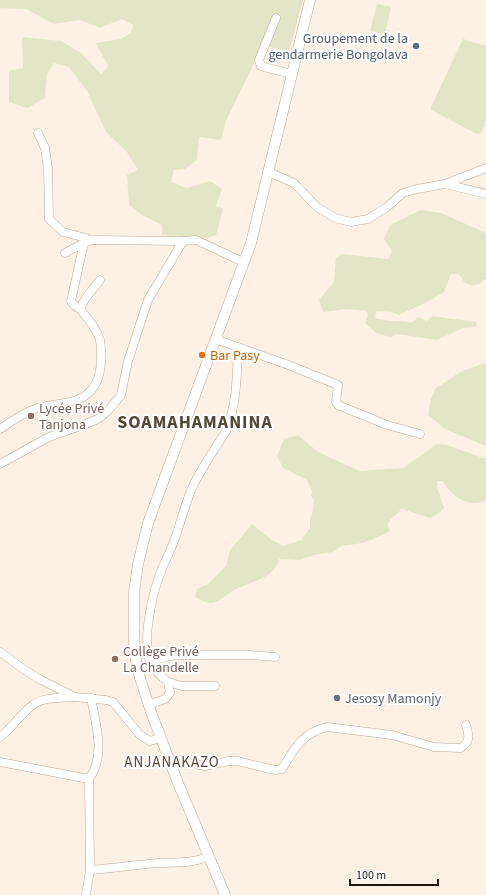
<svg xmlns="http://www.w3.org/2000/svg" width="486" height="895" font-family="'Source Sans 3',sans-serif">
<rect width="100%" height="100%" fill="#fcf1e4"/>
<g fill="#e3e6c6">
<path d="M 0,0 L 303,0 L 289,52 L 263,45 L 226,121 L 221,140 L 199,137 L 197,160 L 185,169 L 174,170 L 171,182 L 187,188 L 210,181 L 222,189 L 216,206 L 223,209 L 216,235 L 208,238 L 162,235 L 162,225 L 142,215 L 129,205 L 127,175 L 138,170 L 127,152 L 106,132 L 87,91 L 69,67 L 54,63 L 47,74 L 45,98 L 27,108 L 9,102 L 9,71 L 23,68 L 22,37 L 61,41 L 81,53 L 101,74 L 108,66 L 96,43 L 121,39 L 131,33 L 133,25 L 122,19 L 100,28 L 80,20 L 54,24 L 26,9 L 0,8 Z"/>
<path d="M 377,4 L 391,7 L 385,34 L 370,31 Z"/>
<path d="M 463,39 L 486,46 L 486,121 L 481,133 L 477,134 L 431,110 L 431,107 Z"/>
<path d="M 421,210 L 441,213 L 486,233 L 486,278 L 481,283 L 472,286 L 464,282 C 461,275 458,273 451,274 L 444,292 L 427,302 L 399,315 L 392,312 L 377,311 L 375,318 C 387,322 400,320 412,323 L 418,317 L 427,321 L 432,316 L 476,322 L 477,326 L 463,328 L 437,340 L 398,334 L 390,337 L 376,333 L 365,323 L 368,315 L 366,311 L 346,309 L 323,312 L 319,300 L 334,282 L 336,258 L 342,254 L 388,259 L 392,251 L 384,239 L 390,225 Z"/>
<path d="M 486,363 L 486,446 L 445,429 L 428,415 L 431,399 L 436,388 L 462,371 Z"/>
<path d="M 298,435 L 318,452 L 360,471 L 403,468 L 437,444 L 447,445 L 483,458 L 486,458 L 486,500 C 470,510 450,495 443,481 L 438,481 L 437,487 L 444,508 L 439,513 L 430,518 L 402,509 L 388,522 L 388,527 L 390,530 L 385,534 L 363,543 L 342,546 L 332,552 L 314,555 L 299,560 L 279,559 C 275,579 249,582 234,590 C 227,594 218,604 210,603 C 205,603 200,599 195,597 L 197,589 L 208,584 L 226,566 L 230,550 L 252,524 L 272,540 L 283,546 L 301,540 L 310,528 L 310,518 L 313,511 L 314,500 L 311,496 L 312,491 L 307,480 L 283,468 L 277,456 L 284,439 Z"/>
</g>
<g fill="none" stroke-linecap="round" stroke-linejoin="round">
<defs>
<g id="minor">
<path d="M 276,18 L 259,60 L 261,66 L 264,67 L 292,74"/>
<path d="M 38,133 L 45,148 L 48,169 L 49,219 L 63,232 L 86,238 L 89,241"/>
<path d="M 268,172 L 294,183 L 317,207 L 335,218 L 351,222 L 368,219 L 387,207 L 403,193 L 417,189 L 445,184 L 486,194"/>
<path d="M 445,184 L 486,168"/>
<path d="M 65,253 L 84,243"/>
<path d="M 80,309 L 74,305 L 71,301 L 84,243 L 91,240 L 183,241 L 196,240 L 243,262"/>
<path d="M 215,339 L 286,364 L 338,385 L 336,402 L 338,405 L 387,425 L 420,434"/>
<path d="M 0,429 C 11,422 22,413 35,409 C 48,404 63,405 77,400 C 98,392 102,372 101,352 C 101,347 101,342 99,337 C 95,327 87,317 80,309 L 85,299 L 100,280"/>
<path d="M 0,464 L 49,437 L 86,424 L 98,419 L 108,411 L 121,395 L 128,361 L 148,300 L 183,241"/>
<path d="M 0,652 L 23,669 L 41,680 L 75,697 L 106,700 L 113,702 L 140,735 L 150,741 L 160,738"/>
<path d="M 150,661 L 170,656 L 182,655 L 250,655 L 275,657"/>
<path d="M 168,682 L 182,686 L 215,686"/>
<path d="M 148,705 L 165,699 L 170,693 L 168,682 C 160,676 154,670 150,661 C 142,641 152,595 160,574 C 164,563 170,552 174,541 C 181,523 185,503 193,486 C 202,467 215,449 226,431 C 237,404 237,375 238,347"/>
<path d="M 0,737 C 12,728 21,713 34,704 C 45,697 61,698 74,697"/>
<path d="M 169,760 L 190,760 L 199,765 L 205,766 L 229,761 L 237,761 L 275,770 L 282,769 C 294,749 302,733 327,727 L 392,735 L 434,747 L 461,748 C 471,740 469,736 466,725"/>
<path d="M 0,762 L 89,779"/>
<path d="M 90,870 C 113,868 136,865 159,863 C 176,862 193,864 208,856"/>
<path d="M 86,895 L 90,870 L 89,779 C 106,756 96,724 91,698"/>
</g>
<path id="major" d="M 225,895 L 178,783 L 151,712 L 140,678 L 134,652 L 134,592 L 138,564 L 148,523 L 251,243 L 310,0"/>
</defs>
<use href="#minor" stroke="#b9a894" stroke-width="9"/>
<use href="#major" stroke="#b9a894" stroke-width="11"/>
<use href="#minor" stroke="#fff" stroke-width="8"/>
<use href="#major" stroke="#fff" stroke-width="10"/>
</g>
<circle fill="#5c6f8a" stroke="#fff" stroke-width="1.5" cx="416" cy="46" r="4"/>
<circle fill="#e8710a" stroke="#fff" stroke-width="1.5" cx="202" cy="355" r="4"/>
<g fill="#8d6e63" stroke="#fff" stroke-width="1.5">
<circle cx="31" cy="416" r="4"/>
<circle cx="115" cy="659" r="4"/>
</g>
<circle fill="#6b7280" stroke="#fff" stroke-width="1.5" cx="337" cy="698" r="4"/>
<g text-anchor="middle" stroke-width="4" stroke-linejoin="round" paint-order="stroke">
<g font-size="14" fill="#4e5e75" stroke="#fff" text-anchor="end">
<text x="408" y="43">Groupement de la<tspan x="408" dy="16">gendarmerie Bongolava</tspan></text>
</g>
<g font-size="14" fill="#c56008" stroke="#fff" text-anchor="start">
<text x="210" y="360">Bar Pasy</text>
</g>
<g font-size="14" fill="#785e54" stroke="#fff" text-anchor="start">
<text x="39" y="413">Lycée Privé<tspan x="39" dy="16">Tanjona</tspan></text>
<text x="123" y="656">Collège Privé<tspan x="123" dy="16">La Chandelle</tspan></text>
</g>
<g font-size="14" fill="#5b616d" stroke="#fff" text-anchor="start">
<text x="345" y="703">Jesosy Mamonjy</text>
</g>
<g font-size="15" letter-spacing="1" fill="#564735" stroke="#fff">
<text x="172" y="767">ANJANAKAZO</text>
</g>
<g font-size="18" font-weight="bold" letter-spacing="1" fill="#564735" stroke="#fff">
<text x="195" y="428">SOAMAHAMANINA</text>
</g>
</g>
<path d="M350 879v6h88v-6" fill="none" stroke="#1e1710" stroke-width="2"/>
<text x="356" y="879" font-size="12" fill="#1e1710" stroke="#ffffff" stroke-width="3" paint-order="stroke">100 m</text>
</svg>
